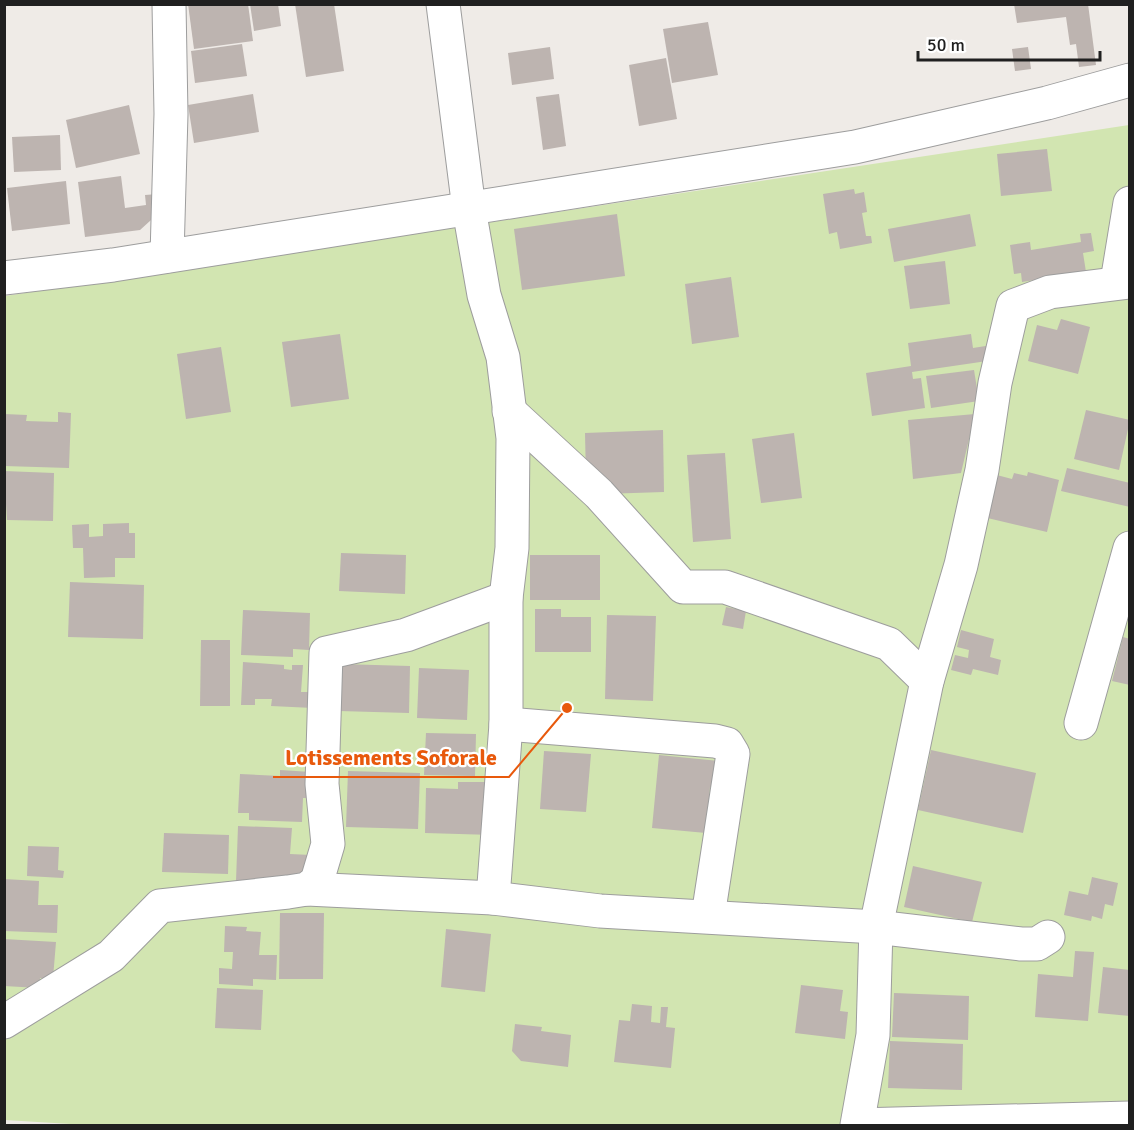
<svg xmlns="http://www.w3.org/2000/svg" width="1134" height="1130" font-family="Signika,sans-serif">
<rect width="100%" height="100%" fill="#efebe7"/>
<path fill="#d2e5b1" d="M 1129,125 L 1129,1125 L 103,1126 L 5,1120 L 5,296 Z"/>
<g fill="#bdb4b0">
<path d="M 188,4 L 248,4 L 253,41 L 194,49 Z"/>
<path d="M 250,4 L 278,4 L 281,26 L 254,31 Z"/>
<path d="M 295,4 L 334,4 L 344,71 L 306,77 Z"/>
<path d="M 1014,4 L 1088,4 L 1096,65 L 1079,67 L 1076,44 L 1070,45 L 1066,17 L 1017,23 Z"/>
<path d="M 708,22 L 718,75 L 672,83 L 663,29 Z"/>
<path d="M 242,44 L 247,76 L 195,83 L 191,51 Z"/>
<path d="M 550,47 L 554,79 L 512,85 L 508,53 Z"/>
<path d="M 1028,47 L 1031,69 L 1015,71 L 1012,49 Z"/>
<path d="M 666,58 L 677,119 L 639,126 L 629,65 Z"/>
<path d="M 253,94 L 259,132 L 194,143 L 188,105 Z"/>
<path d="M 559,94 L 566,146 L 543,150 L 536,97 Z"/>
<path d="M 129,105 L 140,154 L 76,168 L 66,120 Z"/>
<path d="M 60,135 L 61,170 L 14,172 L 12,137 Z"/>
<path d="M 1047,149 L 1052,191 L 1001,196 L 997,154 Z"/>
<path d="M 121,176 L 125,208 L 146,205 L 145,195 L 158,194 L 161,211 L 140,230 L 85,237 L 78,182 Z"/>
<path d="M 66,181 L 70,224 L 12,231 L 7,188 Z"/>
<path d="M 854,189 L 855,194 L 864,192 L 867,212 L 862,213 L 866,236 L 871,236 L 872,243 L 840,249 L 837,232 L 829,234 L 823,194 Z"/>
<path d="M 617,214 L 625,276 L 522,290 L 514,229 Z"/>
<path d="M 970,214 L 976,246 L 894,262 L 888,229 Z"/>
<path d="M 1091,233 L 1094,251 L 1083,253 L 1086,272 L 1022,282 L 1021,273 L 1014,274 L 1010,245 L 1030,242 L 1031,250 L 1081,242 L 1080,234 Z"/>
<path d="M 945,261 L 950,304 L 910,309 L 904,266 Z"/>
<path d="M 731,277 L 739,337 L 692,344 L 685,284 Z"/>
<path d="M 1061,319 L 1090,327 L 1078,374 L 1028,361 L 1037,325 L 1057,330 Z"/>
<path d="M 340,334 L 349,399 L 291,407 L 282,342 Z"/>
<path d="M 971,334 L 973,348 L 992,345 L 994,360 L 912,372 L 913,379 L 921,378 L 925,408 L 872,416 L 866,373 L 911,366 L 908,343 Z"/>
<path d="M 221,347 L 231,412 L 186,419 L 177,354 Z"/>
<path d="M 974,370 L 979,401 L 931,408 L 926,376 Z"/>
<path d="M 1086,410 L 1130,420 L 1119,470 L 1074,459 Z"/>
<path d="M 58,412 L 71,413 L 69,468 L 4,466 L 4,414 L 27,415 L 26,421 L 58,422 Z"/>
<path d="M 975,414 L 961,473 L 913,479 L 908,420 Z"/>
<path d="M 663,430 L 664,492 L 603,494 L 586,479 L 585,433 Z"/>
<path d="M 794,433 L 802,498 L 761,503 L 752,439 Z"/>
<path d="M 725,453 L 731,539 L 693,542 L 687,455 Z"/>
<path d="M 1067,468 L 1130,483 L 1130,507 L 1061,491 Z"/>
<path d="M 4,471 L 54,473 L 53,521 L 7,520 Z"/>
<path d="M 1028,472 L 1059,480 L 1047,532 L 979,516 L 989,473 L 1012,479 L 1014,473 L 1027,476 Z"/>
<path d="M 129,523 L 129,533 L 135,533 L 135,558 L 115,558 L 115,577 L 84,578 L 83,548 L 73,548 L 72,525 L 89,524 L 89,537 L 103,536 L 103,524 Z"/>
<path d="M 341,553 L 406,555 L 405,594 L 339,591 Z"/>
<rect x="530" y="555" width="70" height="45"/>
<path d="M 70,582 L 144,585 L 143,639 L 68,637 Z"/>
<path d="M 726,607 L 746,611 L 743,629 L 722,625 Z"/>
<path d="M 535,609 L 561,609 L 561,617 L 591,617 L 591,652 L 535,652 Z"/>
<path d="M 243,610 L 310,613 L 309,650 L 293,649 L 293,657 L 241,655 Z"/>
<path d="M 607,615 L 656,616 L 653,701 L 605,699 Z"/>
<path d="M 961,630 L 994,639 L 990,657 L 1001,660 L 998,675 L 973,669 L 971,675 L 951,670 L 955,655 L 968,658 L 969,650 L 957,647 Z"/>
<path d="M 1123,637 L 1130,639 L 1130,685 L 1112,681 Z"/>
<path d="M 201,640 L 230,640 L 230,706 L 200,706 Z"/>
<path d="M 243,662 L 284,665 L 284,669 L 292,670 L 292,665 L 303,665 L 301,692 L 308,692 L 308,701 L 314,702 L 313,708 L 271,706 L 272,699 L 255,699 L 255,705 L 241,705 Z"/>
<path d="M 340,664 L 410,666 L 409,713 L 339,711 Z"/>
<path d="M 419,668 L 469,670 L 467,720 L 417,718 Z"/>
<path d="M 426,733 L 476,734 L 475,776 L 424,775 Z"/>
<path d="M 931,750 L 1036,773 L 1023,833 L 918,810 Z"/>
<path d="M 544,751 L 591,754 L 586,812 L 540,809 Z"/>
<path d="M 659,755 L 719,761 L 716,788 L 710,787 L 706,833 L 652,828 Z"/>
<path d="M 280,770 L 311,772 L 307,783 L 306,798 L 303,798 L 302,822 L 249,820 L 249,813 L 238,813 L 240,774 L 280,776 Z"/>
<path d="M 348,771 L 420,773 L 418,829 L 346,827 Z"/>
<path d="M 458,782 L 486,782 L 493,835 L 425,833 L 426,788 L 458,789 Z"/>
<path d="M 238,826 L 292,828 L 290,854 L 311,855 L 311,868 L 282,883 L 236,881 Z"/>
<path d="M 164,833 L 229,835 L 228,874 L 162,872 Z"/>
<path d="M 28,846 L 59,847 L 58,870 L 64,871 L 63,878 L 27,876 Z"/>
<path d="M 913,866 L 982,882 L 972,922 L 904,907 Z"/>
<path d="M 1092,877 L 1118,883 L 1113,906 L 1105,904 L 1102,919 L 1092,916 L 1091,921 L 1064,915 L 1069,891 L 1088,895 Z"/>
<path d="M 4,879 L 39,881 L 38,905 L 58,905 L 57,933 L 4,931 Z"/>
<path d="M 280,913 L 324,913 L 323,979 L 279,979 Z"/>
<path d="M 225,926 L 247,927 L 246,931 L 261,932 L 259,955 L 277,955 L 276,980 L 253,979 L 253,986 L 219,984 L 219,968 L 232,969 L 233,952 L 224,952 Z"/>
<path d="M 446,929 L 491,934 L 485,992 L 441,987 Z"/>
<path d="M 4,939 L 56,942 L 53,978 L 40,978 L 39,988 L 4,986 Z"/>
<path d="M 1075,951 L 1094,952 L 1088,1021 L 1035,1017 L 1038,974 L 1073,977 Z"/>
<path d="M 1103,967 L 1130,970 L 1130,1016 L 1098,1013 Z"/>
<path d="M 801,985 L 843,990 L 840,1011 L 848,1012 L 845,1039 L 795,1033 Z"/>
<path d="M 217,988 L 263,990 L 261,1030 L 215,1028 Z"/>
<path d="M 894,993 L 969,996 L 968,1040 L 892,1037 Z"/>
<path d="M 632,1004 L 652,1006 L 651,1022 L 660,1023 L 661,1007 L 668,1007 L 666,1027 L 675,1028 L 671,1068 L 614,1062 L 619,1020 L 630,1021 Z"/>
<path d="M 515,1024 L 542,1027 L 541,1031 L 571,1035 L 568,1067 L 521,1061 L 512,1051 Z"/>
<path d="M 890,1041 L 963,1044 L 962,1090 L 888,1088 Z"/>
</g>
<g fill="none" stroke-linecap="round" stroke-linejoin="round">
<defs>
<g id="minor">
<path d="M 443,4 L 469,209 L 484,295 L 503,357 L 513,438 L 512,548 L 506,598 L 506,724 L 493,898"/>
<path d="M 167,256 L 171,114 L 169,4"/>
<path d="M 4,278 L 113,265 L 855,147 L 1047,103 L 1130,80"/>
<path d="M 1117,282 L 1130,203"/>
<path d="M 1130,282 L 1050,292 L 1013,306 L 995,383 L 982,470 L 961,565 L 927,681 L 876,927 L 873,1035 L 857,1125 L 1130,1118"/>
<path d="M 509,411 L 599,494 L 683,587 L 725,587 L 889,644 L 927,681"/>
<path d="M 1081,723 L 1130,548"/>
<path d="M 506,724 L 715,741 L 727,744 L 733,754 L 708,916"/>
<path d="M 307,889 L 493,898 L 600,911 L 876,927 L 1021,944 L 1037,944 L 1048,937"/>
<path d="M 4,1022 L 111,956 L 160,906 L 288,892 L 307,889 L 317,881 L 328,844 L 322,784 L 326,653 L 406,635 L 506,598"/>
</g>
</defs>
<use href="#minor" stroke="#9d9d9d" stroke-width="35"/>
<use href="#minor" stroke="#fff" stroke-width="33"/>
</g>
<path fill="none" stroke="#e8590c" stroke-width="2" d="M567 708L509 777H273"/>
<circle fill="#e8590c" stroke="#fff" stroke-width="2" cx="567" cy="708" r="6"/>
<g font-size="22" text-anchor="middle" font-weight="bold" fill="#e8590c" stroke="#fff" stroke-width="4.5" stroke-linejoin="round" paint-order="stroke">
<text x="391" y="765">Lotissements Soforale</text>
</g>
<rect width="1134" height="1130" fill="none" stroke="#202020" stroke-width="12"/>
<path d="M918 51v9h182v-9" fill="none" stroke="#202020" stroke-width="3"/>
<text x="927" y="51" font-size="18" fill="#202020" stroke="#ffffff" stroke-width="4.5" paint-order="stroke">50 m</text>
</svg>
